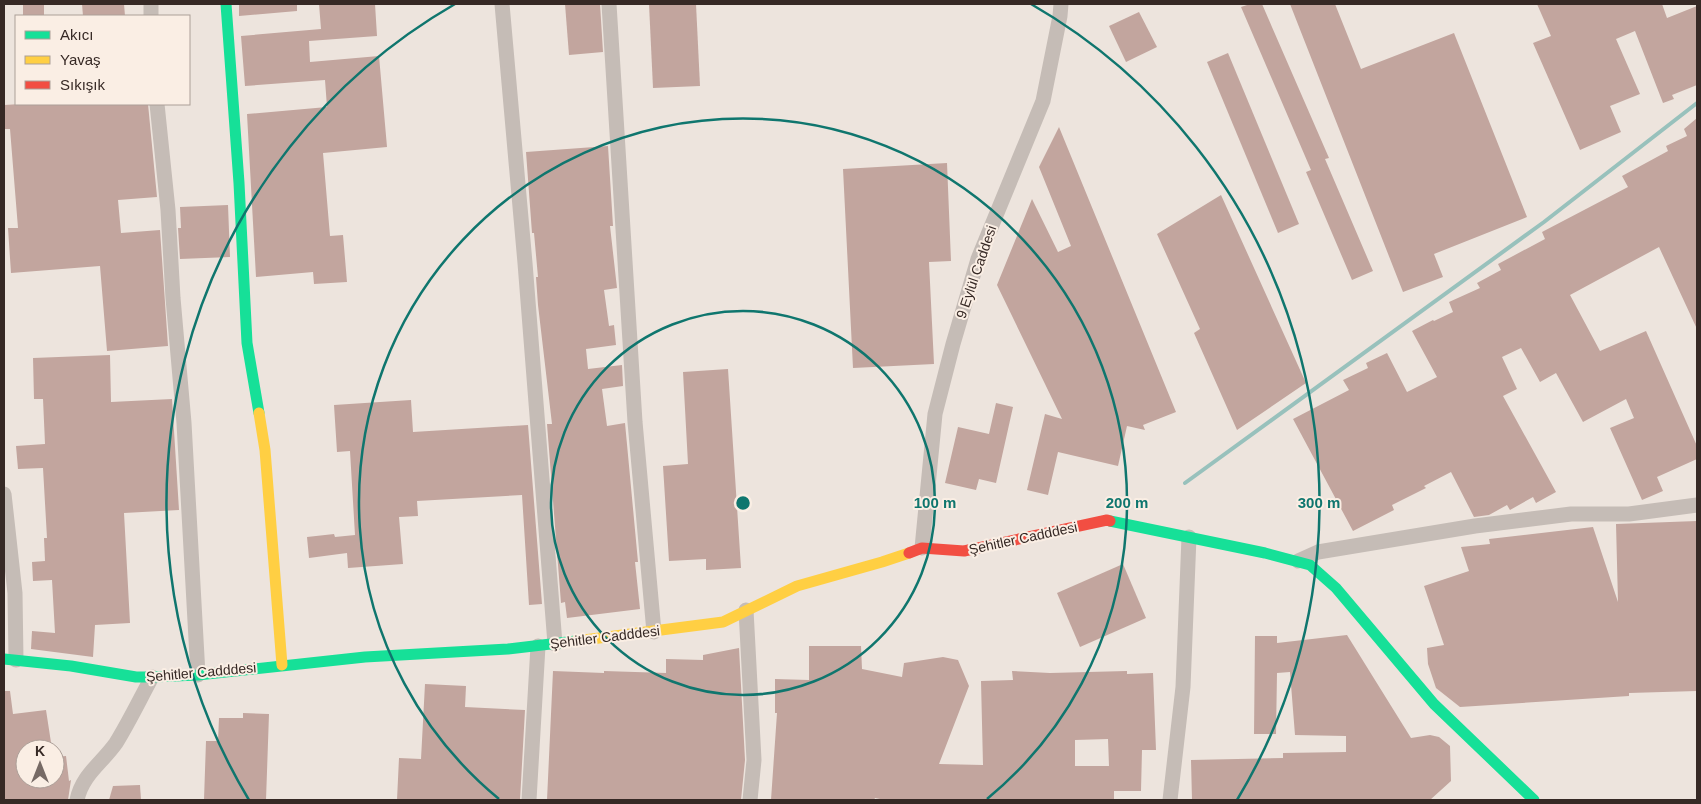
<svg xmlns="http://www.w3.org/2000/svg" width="1701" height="804" font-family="Helvetica,sans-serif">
<rect width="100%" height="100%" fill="#ede4dd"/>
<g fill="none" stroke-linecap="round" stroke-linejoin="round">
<path stroke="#98c1bc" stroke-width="4" d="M 1185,483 L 1544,222 L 1697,103"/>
</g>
<g fill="#c2a59e" fill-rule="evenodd">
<rect x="23" y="4" width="21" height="12"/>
<path d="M 82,4 L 124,4 L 125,16 L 83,16 Z"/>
<path d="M 239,4 L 297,4 L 297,11 L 239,16 Z"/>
<path d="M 319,4 L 375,4 L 377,36 L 309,41 L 310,62 L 379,56 L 387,147 L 323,153 L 330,236 L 343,235 L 347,282 L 314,284 L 313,272 L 256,277 L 247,114 L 327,107 L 325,80 L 245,86 L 241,36 L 321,29 Z"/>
<path d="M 565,4 L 600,4 L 603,52 L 569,55 Z"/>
<path d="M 649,4 L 696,4 L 700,86 L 653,88 Z"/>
<path d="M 1250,4 L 1262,4 L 1329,158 L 1325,159 L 1373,271 L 1352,280 L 1306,172 L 1311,170 L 1241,7 Z"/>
<path d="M 1290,4 L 1335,4 L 1361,69 L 1454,33 L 1527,217 L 1434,254 L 1443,277 L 1403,292 Z"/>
<path d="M 1537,4 L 1662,4 L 1667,18 L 1697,6 L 1697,85 L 1672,95 L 1674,99 L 1663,103 L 1635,31 L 1616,39 L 1640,94 L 1610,106 L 1621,132 L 1580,150 L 1533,43 L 1551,36 Z"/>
<path d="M 1139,12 L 1157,47 L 1126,62 L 1109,26 Z"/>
<path d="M 1228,53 L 1299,224 L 1278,233 L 1207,62 Z"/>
<path d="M 21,104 L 148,104 L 157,197 L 118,200 L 121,233 L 160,230 L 168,346 L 107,351 L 100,266 L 11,273 L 8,228 L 18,228 L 10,129 L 4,129 L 4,105 Z"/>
<path d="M 1697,118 L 1697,329 L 1659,247 L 1570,295 L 1600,351 L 1646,331 L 1697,446 L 1697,459 L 1657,477 L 1663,491 L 1642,500 L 1610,428 L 1634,418 L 1626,399 L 1583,422 L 1556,373 L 1540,382 L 1521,348 L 1502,357 L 1517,389 L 1503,396 L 1556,492 L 1536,503 L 1533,497 L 1510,510 L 1507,505 L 1489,515 L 1474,517 L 1451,472 L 1424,486 L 1426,488 L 1392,505 L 1394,510 L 1353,531 L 1293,419 L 1349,390 L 1343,380 L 1368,368 L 1366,363 L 1387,353 L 1407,392 L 1437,377 L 1412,331 L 1433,320 L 1434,321 L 1453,312 L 1449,302 L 1480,288 L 1477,283 L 1501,270 L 1498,264 L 1545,239 L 1542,232 L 1628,187 L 1622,176 L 1668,151 L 1666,146 L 1687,136 L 1684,129 Z"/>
<path d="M 1059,127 L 1176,412 L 1143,425 L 1145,430 L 1127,426 L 1118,466 L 1058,452 L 1048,495 L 1027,490 L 1045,414 L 1062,419 L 997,285 L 1032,199 L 1058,252 L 1071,246 L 1039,167 Z"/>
<path d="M 608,146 L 613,226 L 610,226 L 617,288 L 604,290 L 609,326 L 614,325 L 616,345 L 586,349 L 588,369 L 622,365 L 623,386 L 602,389 L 607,426 L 625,423 L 638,562 L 635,562 L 640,609 L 567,618 L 565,602 L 561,603 L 547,424 L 552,424 L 538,305 L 536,277 L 538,277 L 534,233 L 532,233 L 526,152 Z"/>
<path d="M 947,163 L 951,261 L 929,262 L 934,364 L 853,368 L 843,169 Z"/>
<path d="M 1221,195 L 1306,383 L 1237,430 L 1194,333 L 1200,329 L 1157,234 Z"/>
<path d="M 228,205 L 230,257 L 180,259 L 178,228 L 181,228 L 180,207 Z"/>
<path d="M 110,355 L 111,402 L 172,399 L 179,510 L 124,513 L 130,623 L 95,625 L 93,657 L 31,649 L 32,631 L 55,633 L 52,580 L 33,581 L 32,562 L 45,561 L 44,538 L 47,538 L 43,468 L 18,469 L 16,446 L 45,444 L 43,399 L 34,399 L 33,358 Z"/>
<path d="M 728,369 L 741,568 L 706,570 L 706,559 L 669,561 L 663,466 L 688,464 L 683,372 Z"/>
<path d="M 411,400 L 413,432 L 528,425 L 542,604 L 529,605 L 522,495 L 417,501 L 418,516 L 399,517 L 403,564 L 348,568 L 347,553 L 309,558 L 307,537 L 334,534 L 335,537 L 355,535 L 350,451 L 337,452 L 334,405 Z"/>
<path d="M 996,403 L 1013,407 L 996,483 L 979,479 L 976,490 L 945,483 L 958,427 L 989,434 Z"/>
<path d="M 1697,521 L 1697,691 L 1629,693 L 1629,696 L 1460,707 L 1436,688 L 1428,664 L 1427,648 L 1444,645 L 1424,586 L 1469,571 L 1461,547 L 1490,544 L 1489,539 L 1593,527 L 1618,602 L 1616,524 Z"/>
<path d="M 1123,564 L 1146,618 L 1080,647 L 1057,593 Z"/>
<path d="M 1347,635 L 1411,738 L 1430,735 L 1439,737 L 1450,746 L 1451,781 L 1430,800 L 1192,800 L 1191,760 L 1283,758 L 1283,753 L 1346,752 L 1346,736 L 1295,735 L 1290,672 L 1277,673 L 1276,734 L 1254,734 L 1255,636 L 1277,636 L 1277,643 Z"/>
<path d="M 809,646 L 861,646 L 862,669 L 902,677 L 904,663 L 943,657 L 958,660 L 969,686 L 939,764 L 983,765 L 981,681 L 1013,680 L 1012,671 L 1050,673 L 1127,671 L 1127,674 L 1153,673 L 1156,750 L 1142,750 L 1141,791 L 1114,791 L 1114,800 L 885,800 L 875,798 L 874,800 L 771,800 L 777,713 L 775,713 L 775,679 L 809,680 ZM 1108,739 L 1109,766 L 1075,766 L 1075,740 Z"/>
<path d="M 739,648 L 745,760 L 741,800 L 547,800 L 553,671 L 604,673 L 604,671 L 666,673 L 666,659 L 703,660 L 703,655 Z"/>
<path d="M 425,684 L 466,686 L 465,707 L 525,710 L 520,800 L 397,800 L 399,758 L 421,759 Z"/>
<path d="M 4,691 L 10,691 L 13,714 L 46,710 L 52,749 L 25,749 L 25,779 L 55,779 L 55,757 L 66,756 L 69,781 L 71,780 L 68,800 L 4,800 Z"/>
<path d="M 243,713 L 269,714 L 266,800 L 204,800 L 206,741 L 218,741 L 219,718 L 243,718 Z"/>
<path d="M 140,785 L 141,800 L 109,800 L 113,786 Z"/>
</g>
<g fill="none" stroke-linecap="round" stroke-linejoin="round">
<g stroke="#c5bcb6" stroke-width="15">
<path d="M 151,4 L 151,16"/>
<path d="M 502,4 L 525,263 L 555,644"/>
<path d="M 609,4 L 635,422 L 654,632"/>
<path d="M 157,104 L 168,210 L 173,298 L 184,423 L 198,675"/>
<path d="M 4,494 L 15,593 L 16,660"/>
<path d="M 922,548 L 935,414 L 953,344 L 978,259 L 1043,101 L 1060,16 L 1061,4"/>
<path d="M 1298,561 L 1318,552 L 1475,526 L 1571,514 L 1629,514 L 1697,505"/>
<path d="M 746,610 L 754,760 L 750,800"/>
<path d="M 77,800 C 82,775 102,763 116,743 C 129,722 140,699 152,677"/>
<path d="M 529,800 L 538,646"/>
<path d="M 1170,800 L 1183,687 L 1189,537"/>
</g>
<g stroke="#16e098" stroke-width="11">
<path d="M 226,4 L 239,183 L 247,343 L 259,413"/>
<path d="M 1110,521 L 1265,553 L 1310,565 L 1336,588 L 1434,704 L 1534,800"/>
<path d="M 4,659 L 71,666 L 136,677 L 152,677 L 198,675 L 365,657 L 508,649 L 576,641"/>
</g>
<g stroke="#ffcf43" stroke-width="11">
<path d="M 259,413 L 265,450 L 282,665"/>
<path d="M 576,641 L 723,622 L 797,586 L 882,562 L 909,553"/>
</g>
<path stroke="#f24e42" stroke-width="11" d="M 909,553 L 922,548 L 964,551 L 1107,520 L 1110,521"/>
</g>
<g fill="none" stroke="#0f766e" stroke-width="2.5">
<circle cx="743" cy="503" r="192"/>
<path d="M499 799A384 384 0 1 1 987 799"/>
<path d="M249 800A576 576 0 0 1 455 4M1031 4A576 576 0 0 1 1237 800"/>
</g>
<g text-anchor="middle" stroke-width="4" stroke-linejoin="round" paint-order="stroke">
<g font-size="14" fill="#362925" stroke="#faeee4">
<text transform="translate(976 272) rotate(-71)" y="5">9 Eylül Caddesi</text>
<text transform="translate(1023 538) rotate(-12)" y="5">Şehitler Cadddesi</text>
<text transform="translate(605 637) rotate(-7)" y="5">Şehitler Cadddesi</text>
<text transform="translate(201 672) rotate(-5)" y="5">Şehitler Cadddesi</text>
</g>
</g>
<circle cx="743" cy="503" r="8" fill="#0f766e" stroke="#faeee4" stroke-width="2.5"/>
<g font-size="15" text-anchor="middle" font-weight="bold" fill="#0f766e" stroke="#faeee4" stroke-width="4" stroke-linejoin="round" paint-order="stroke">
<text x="935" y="508">100 m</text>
<text x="1127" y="508">200 m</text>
<text x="1319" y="508">300 m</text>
</g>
<rect width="1701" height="804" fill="none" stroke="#362925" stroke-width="10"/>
<rect x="15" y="15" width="175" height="90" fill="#faeee4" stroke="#ac9f98"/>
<rect x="25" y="31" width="25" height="8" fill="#16e098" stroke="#ac9f98"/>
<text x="60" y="40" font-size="15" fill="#362925">Akıcı</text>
<rect x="25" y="56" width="25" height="8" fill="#ffcf43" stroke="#ac9f98"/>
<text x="60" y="65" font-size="15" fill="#362925">Yavaş</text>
<rect x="25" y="81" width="25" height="8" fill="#f24e42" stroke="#ac9f98"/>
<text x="60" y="90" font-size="15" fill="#362925">Sıkışık</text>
<g transform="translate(40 764)"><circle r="24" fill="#faeee4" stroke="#ac9f98"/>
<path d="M0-4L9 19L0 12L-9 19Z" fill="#766a65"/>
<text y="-8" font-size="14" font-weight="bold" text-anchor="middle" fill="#362925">K</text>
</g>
</svg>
